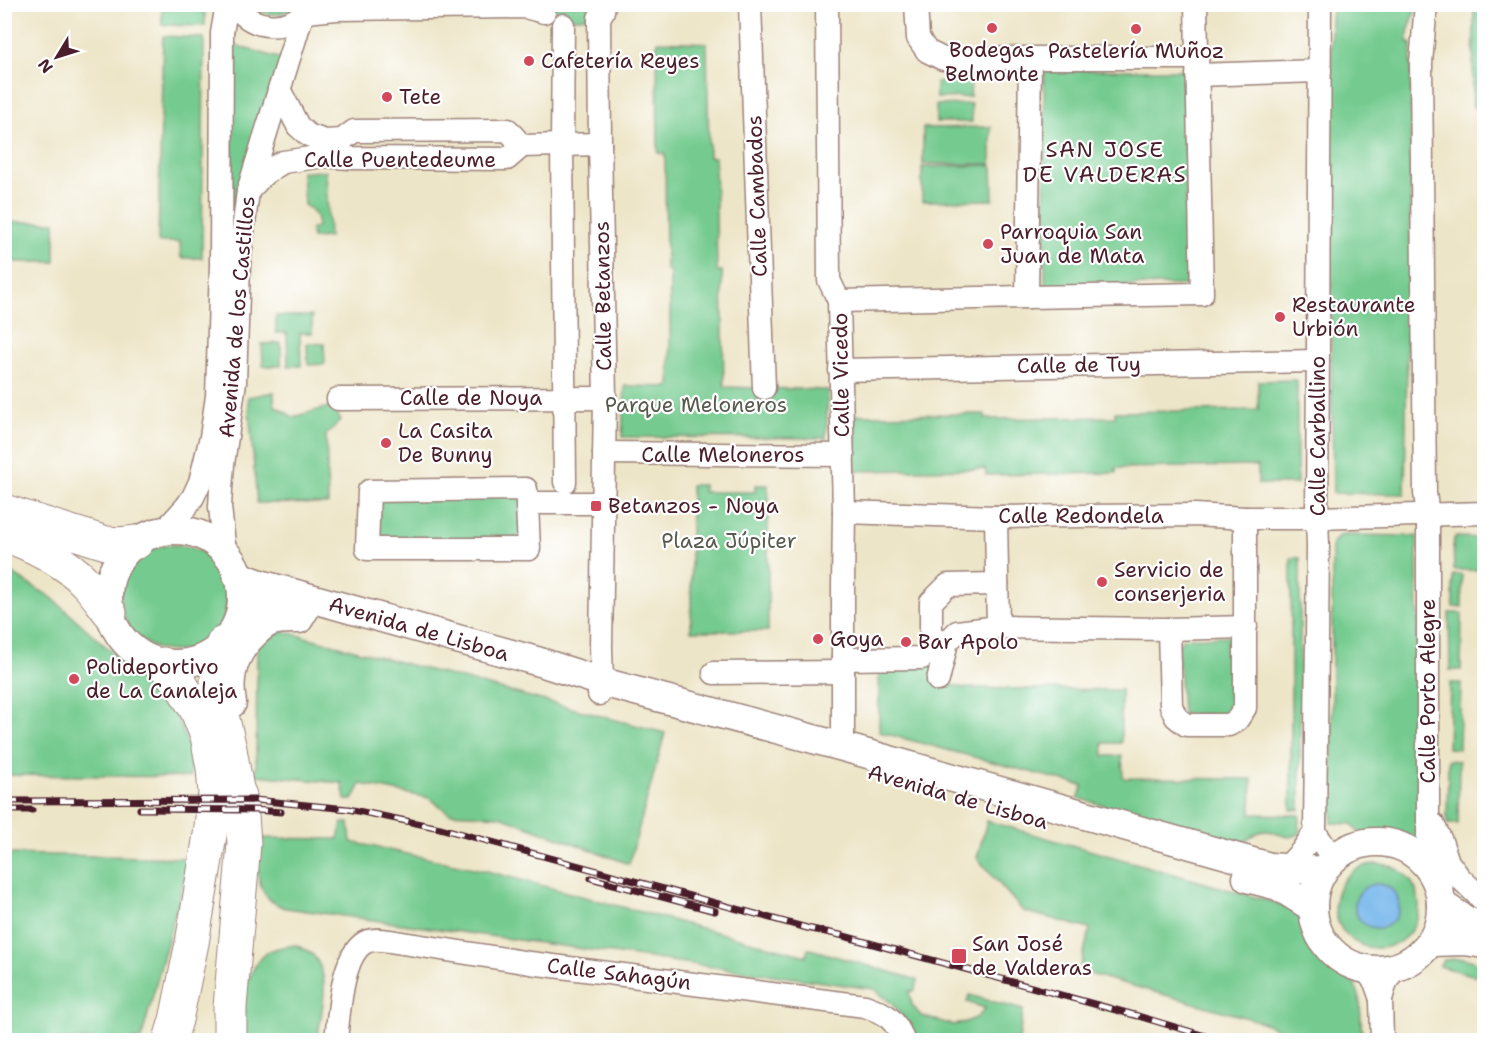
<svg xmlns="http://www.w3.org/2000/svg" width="1489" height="1045" font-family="'Shantell Sans',sans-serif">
<rect width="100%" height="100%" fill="#fff"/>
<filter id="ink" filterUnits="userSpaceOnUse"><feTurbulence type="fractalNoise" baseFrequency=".0167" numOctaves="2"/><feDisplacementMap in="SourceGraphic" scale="12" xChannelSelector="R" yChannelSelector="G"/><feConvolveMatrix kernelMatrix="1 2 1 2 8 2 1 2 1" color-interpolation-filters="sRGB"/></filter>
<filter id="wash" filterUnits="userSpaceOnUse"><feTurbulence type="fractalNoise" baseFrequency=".008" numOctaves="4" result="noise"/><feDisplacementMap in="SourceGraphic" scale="24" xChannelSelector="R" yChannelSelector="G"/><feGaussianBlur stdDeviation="1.35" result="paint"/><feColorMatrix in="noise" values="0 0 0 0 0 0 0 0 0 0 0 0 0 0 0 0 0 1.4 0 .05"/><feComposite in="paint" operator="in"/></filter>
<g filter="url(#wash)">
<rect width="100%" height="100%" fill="#ede5c7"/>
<g fill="#75cb8f" stroke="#60755d" stroke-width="1.5">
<path d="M 162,5 L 205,5 L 205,26 L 162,25 Z"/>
<path d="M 248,5 L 296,5 C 281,18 264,17 248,5 Z"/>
<path d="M 552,5 L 601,5 C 598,8 594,12 590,15 C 586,17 581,18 576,18 C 564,19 558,15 552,5 Z"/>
<path d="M 1338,5 L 1416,5 L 1417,6 L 1408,32 L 1408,42 L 1411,43 L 1410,282 L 1408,282 L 1405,494 L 1333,493 L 1331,331 L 1331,15 L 1333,9 Z"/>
<path d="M 1474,5 L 1484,5 L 1484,107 L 1473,107 Z"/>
<path d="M 163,36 L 204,38 L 202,258 L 181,258 L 180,242 L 158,242 Z"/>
<path d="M 657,41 L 707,43 L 709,157 L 715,157 L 717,271 L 722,271 L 724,387 L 828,390 L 826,438 L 622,437 L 625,386 L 670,387 L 670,271 L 666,270 L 665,154 L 658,153 Z"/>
<path d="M 231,44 L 282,59 L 233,259 Z"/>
<path d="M 1044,70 L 1184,70 L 1187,285 L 1045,286 Z"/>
<path d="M 971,81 L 970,97 L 936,98 L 936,82 Z"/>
<path d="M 971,104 L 972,122 L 936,122 L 936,105 Z"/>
<path d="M 991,127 L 991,164 L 923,164 L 923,128 Z"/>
<path d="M 992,165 L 993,200 L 922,201 L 922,167 Z"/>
<path d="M 326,171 L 329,237 L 312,238 L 311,228 L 317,227 C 318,217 313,209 304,205 L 302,172 Z"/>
<rect x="5" y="222" width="50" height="40"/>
<path d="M 276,316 L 312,316 L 312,333 L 300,333 L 301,366 L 288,366 L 287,333 L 276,333 Z"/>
<path d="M 281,343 L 281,366 L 263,366 L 262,344 Z"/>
<path d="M 307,343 L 324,344 L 325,364 L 308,365 Z"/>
<path d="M 1297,380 L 1297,484 L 1258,484 L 1258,466 L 1116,468 L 1116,473 L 986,475 L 985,469 L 855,471 L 855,415 L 985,414 L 985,419 L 1115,417 L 1115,412 L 1258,410 L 1258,381 Z"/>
<path d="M 274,392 L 274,405 L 293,417 L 332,406 L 341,420 L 326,435 L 328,504 L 257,503 L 248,397 Z"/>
<path d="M 691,485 L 703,485 L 703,492 L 755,492 L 755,485 L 768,485 L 768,631 L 691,631 Z"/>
<path d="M 527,488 L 530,549 L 366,549 L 369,491 Z"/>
<path d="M 1344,535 L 1417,536 L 1420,843 L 1396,831 L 1358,832 L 1352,824 L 1332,823 L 1332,544 L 1339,536 Z"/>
<path d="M 1455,537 L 1484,538 L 1484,570 L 1454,570 L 1453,541 Z"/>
<circle cx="174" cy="598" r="53"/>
<rect x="1291" y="558" width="9" height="252"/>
<path d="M 4,569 L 51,597 L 113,653 L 173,704 L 191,754 L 190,777 L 5,775 Z"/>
<rect x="1453" y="575" width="9" height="32"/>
<path d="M 1449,613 L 1462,613 L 1461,670 L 1450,670 Z"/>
<path d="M 283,631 L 665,733 L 629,864 L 500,816 L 449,813 L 429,798 L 361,784 L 353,800 L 345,800 L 342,783 L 256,775 L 257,649 L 263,638 Z"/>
<path d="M 1227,636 L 1232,639 L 1238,647 L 1239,703 L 1232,715 L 1182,714 L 1178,647 L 1183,638 Z"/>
<path d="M 879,665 L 950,665 L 950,684 L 963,688 L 1121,690 L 1121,743 L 1103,743 L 1104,756 L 1122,756 L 1123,778 L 1252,779 L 1251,814 L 1300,815 L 1299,834 C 1287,841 1278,832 1266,831 C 1254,831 1249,841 1240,844 L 1078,798 L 1083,786 L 879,732 Z"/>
<path d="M 1450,683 L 1461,683 L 1459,749 L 1448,748 Z"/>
<path d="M 1448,760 L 1459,761 L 1458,824 L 1447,824 Z"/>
<path d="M 987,821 L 1283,905 L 1305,919 L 1332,960 L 1347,974 L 1353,982 L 1358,992 L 1360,1002 L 1362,1040 L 1303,1040 L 1262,1022 L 1079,971 L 1090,929 L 1023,911 L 977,858 Z"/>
<path d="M 342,823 L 349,823 L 351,842 L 487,871 L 806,956 L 808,949 L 810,949 L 918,980 L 914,991 L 909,991 L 912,1005 L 921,1016 L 953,1025 L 966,1022 L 978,1017 L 985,1008 L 967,1002 L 969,995 L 1023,1010 L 1019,1040 L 909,1040 L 904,1018 L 891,1003 L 874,989 L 286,908 C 252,899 258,866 256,838 L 338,839 Z"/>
<path d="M 5,854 L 190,858 L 141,1040 L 5,1040 Z"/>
<circle cx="1377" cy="906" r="42"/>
<path d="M 296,945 C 301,948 308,950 312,954 C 333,976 321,1013 317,1040 L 237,1040 L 240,978 L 249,979 C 259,953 267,948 296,945 Z"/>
<path d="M 1463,958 L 1484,964 L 1484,978 L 1439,966 L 1444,960 Z"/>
</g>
<circle fill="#78b8ec" stroke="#616c8c" stroke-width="1.5" cx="1377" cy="906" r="22"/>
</g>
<g filter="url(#ink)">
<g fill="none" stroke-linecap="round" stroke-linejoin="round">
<defs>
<g id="minor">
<path d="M 234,4 C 253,31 286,32 308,10"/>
<path d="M 750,4 L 764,388"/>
<path d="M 827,4 L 829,280 L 839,301 L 844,512 L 843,586 L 843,747"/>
<path d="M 916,4 L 918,38 L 927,51 L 943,59 L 1030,58"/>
<path d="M 1196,4 L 1202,294 L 1027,297 L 1030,58 L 1196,58"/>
<path d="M 1426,4 L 1421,63 L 1425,493 L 1428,515 L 1428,867"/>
<path d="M 306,12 L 336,9 L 525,7 L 544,12"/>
<path d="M 563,25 L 562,145 L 565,482"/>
<path d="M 1197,75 L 1320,71"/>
<path d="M 522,146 L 600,144"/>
<path d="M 248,191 L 265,173 L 283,162 L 324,156 L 349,158 L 507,159 L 522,146 L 508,130 L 354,131 L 342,140 L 325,141 L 308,135 L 298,126 L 279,89"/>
<path d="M 839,301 L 1027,297"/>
<path d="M 840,370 L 1318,361"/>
<path d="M 338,399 L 605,398"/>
<path d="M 604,453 L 843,455"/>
<path d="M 527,503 L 529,549 L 367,549 L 369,491 L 526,489 L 527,503 L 604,503"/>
<path d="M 844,512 L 996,517 L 1195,515 L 1245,518 L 1317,518 L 1484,513"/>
<path d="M 996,517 L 998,627"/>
<path d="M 164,531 L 186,507 L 193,497 L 200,482 L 211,437 L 217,396 L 221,264 L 222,33 L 227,4"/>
<path d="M 225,553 L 220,507 L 221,489 L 223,464 L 235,382 L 239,265 L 248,191 L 302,16"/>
<path d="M 1169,629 L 1171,706 L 1176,717 L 1186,725 L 1229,725 L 1237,720 L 1245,708 L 1245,518"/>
<path d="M 843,659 L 922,658 L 931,648 L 931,602 L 948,585 L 997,584"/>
<path d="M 714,673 L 843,672"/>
<path d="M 938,680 L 947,642 L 957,632 L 998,627 L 1169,629 L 1246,627"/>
<path d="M 599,694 L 602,682 L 601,647 L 605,398 L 600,144 L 599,18 L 603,11 L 604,4"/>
<path d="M 1433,824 L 1441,841 L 1448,862 L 1459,877 L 1484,901"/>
<path d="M 1315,832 L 1333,859"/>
<path d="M 1285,869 L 1301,852 L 1315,832 L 1318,545 L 1317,518 L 1320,4"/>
<path d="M 1365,969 L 1375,982 L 1381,999"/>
<path d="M 336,1040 C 339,1016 341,951 368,941 C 376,938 388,941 396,942 L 530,963 L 865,1006 C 885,1013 896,1019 903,1040"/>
<path d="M 1382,1040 L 1381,999 L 1386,982 L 1395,967"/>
</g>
<g id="major">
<circle cx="175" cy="597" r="67"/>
<path d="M 237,575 L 260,584 L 540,662 L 602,682 L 843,747 L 1270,867 L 1323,871"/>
<path d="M 240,616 C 264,604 279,606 304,611"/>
<path d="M 232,703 C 227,676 235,651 255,633 C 259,629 265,624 270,622 C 279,618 289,619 299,619"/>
<circle cx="1377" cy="906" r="64"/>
<path d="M 1247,878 L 1278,886 L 1313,908"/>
<path d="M 1441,904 L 1467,921 L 1484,927"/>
<path d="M 1430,942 L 1465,941 L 1484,944"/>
</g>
<g id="highway">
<path d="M 4,511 L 106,543 L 120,544 L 137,542"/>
<path d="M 4,535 C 30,543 68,563 86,583 C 95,592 102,603 110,613"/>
<path d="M 223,643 L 217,665 L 217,694 L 230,749 L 237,789 L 240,796 L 242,815 L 244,844 L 230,1007 L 230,1040"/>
<path d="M 163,664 L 182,686 L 197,711 L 207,736 L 213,768 L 215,793 L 210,835 L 192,943 L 176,1020 L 170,1040"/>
</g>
</defs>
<use href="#minor" stroke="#9c8279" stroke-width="25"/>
<use href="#major" stroke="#9c8279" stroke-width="31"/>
<use href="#highway" stroke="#9c8279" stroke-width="35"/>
<use href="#minor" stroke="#fff" stroke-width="22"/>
<use href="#major" stroke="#fff" stroke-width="28"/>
<use href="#highway" stroke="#fff" stroke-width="33"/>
<defs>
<g id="rail">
<path d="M 4,801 L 255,800 L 348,809 L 440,828 L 807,928 L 840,935 L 1138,1016 L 1219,1040"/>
<path d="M 140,809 L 255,810 L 281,812"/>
<path d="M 4,810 L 32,810"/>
<path d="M 591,878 L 715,911"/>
</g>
</defs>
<use href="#rail" stroke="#4a1f2b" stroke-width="7"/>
<use href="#rail" stroke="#fff" stroke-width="4.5" stroke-dasharray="14" stroke-linecap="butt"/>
</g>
</g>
<g fill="#d1495b" stroke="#fff" stroke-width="2">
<circle cx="992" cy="28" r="6"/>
<circle cx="1136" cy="29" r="6"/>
<circle cx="529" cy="61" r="6"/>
<circle cx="387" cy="97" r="6"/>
<circle cx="988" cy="244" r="6"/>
<circle cx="1280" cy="317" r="6"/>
<circle cx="386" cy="443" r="6"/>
<rect x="590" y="500" width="12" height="12" rx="3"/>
<circle cx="1102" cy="582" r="6"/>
<circle cx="818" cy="639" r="6"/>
<circle cx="906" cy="642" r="6"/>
<circle cx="74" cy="679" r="6"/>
<rect x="951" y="948" width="16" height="16" rx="3"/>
</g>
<g text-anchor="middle" stroke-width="4.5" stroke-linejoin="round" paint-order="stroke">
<g font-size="21" fill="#4a1f2b" stroke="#fff" text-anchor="start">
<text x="992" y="57" text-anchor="middle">Bodegas<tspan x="992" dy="24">Belmonte</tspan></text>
<text x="1136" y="58" text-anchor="middle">Pastelería Muñoz</text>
<text x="541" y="68">Cafetería Reyes</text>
<text x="399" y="104">Tete</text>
<text x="1000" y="239">Parroquia San<tspan x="1000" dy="24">Juan de Mata</tspan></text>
<text x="1292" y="312">Restaurante<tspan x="1292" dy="24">Urbión</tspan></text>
<text x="398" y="438">La Casita<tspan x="398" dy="24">De Bunny</tspan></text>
<text x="608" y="513">Betanzos - Noya</text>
<text x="1114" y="577">Servicio de<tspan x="1114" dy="24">conserjeria</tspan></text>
<text x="830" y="646">Goya</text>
<text x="918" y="649">Bar Apolo</text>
<text x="86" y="674">Polideportivo<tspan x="86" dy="24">de La Canaleja</tspan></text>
<text x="972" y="951">San José<tspan x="972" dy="24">de Valderas</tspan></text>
</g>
<g font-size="21" fill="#4a1f2b" stroke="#fff">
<text x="400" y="167">Calle Puentedeume</text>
<text transform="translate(757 196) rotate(-92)" y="7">Calle Cambados</text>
<text transform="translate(603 296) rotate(-91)" y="7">Calle Betanzos</text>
<text transform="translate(237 317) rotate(-85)" y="7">Avenida de los Castillos</text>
<text transform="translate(1079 365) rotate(-1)" y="7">Calle de Tuy</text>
<text transform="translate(841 375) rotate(-91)" y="7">Calle Vicedo</text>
<text x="471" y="405">Calle de Noya</text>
<text transform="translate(1318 436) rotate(-90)" y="7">Calle Carballino</text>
<text x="723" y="462">Calle Meloneros</text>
<text x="1081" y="523">Calle Redondela</text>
<text transform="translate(419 629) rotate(16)" y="7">Avenida de Lisboa</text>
<text transform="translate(1428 691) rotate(-90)" y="7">Calle Porto Alegre</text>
<text transform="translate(958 797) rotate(16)" y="7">Avenida de Lisboa</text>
<text transform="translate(619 974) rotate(7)" y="7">Calle Sahagún</text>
</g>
<g font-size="21" fill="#595b4e" stroke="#fff">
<text x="696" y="412">Parque Meloneros</text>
<text x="729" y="548">Plaza Júpiter</text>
</g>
<g font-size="22" letter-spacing="1.5" fill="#4a1f2b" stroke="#fff">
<text x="1105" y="157">SAN JOSE<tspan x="1105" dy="25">DE VALDERAS</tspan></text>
</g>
</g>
<rect width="1489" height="1045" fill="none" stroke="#fff" stroke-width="24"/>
<g transform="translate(57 57) rotate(232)" stroke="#ffffff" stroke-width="4.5" paint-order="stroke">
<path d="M0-4.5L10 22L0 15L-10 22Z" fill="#4a1f2b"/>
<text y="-9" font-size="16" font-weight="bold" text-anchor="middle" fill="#4a1f2b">N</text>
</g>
</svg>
